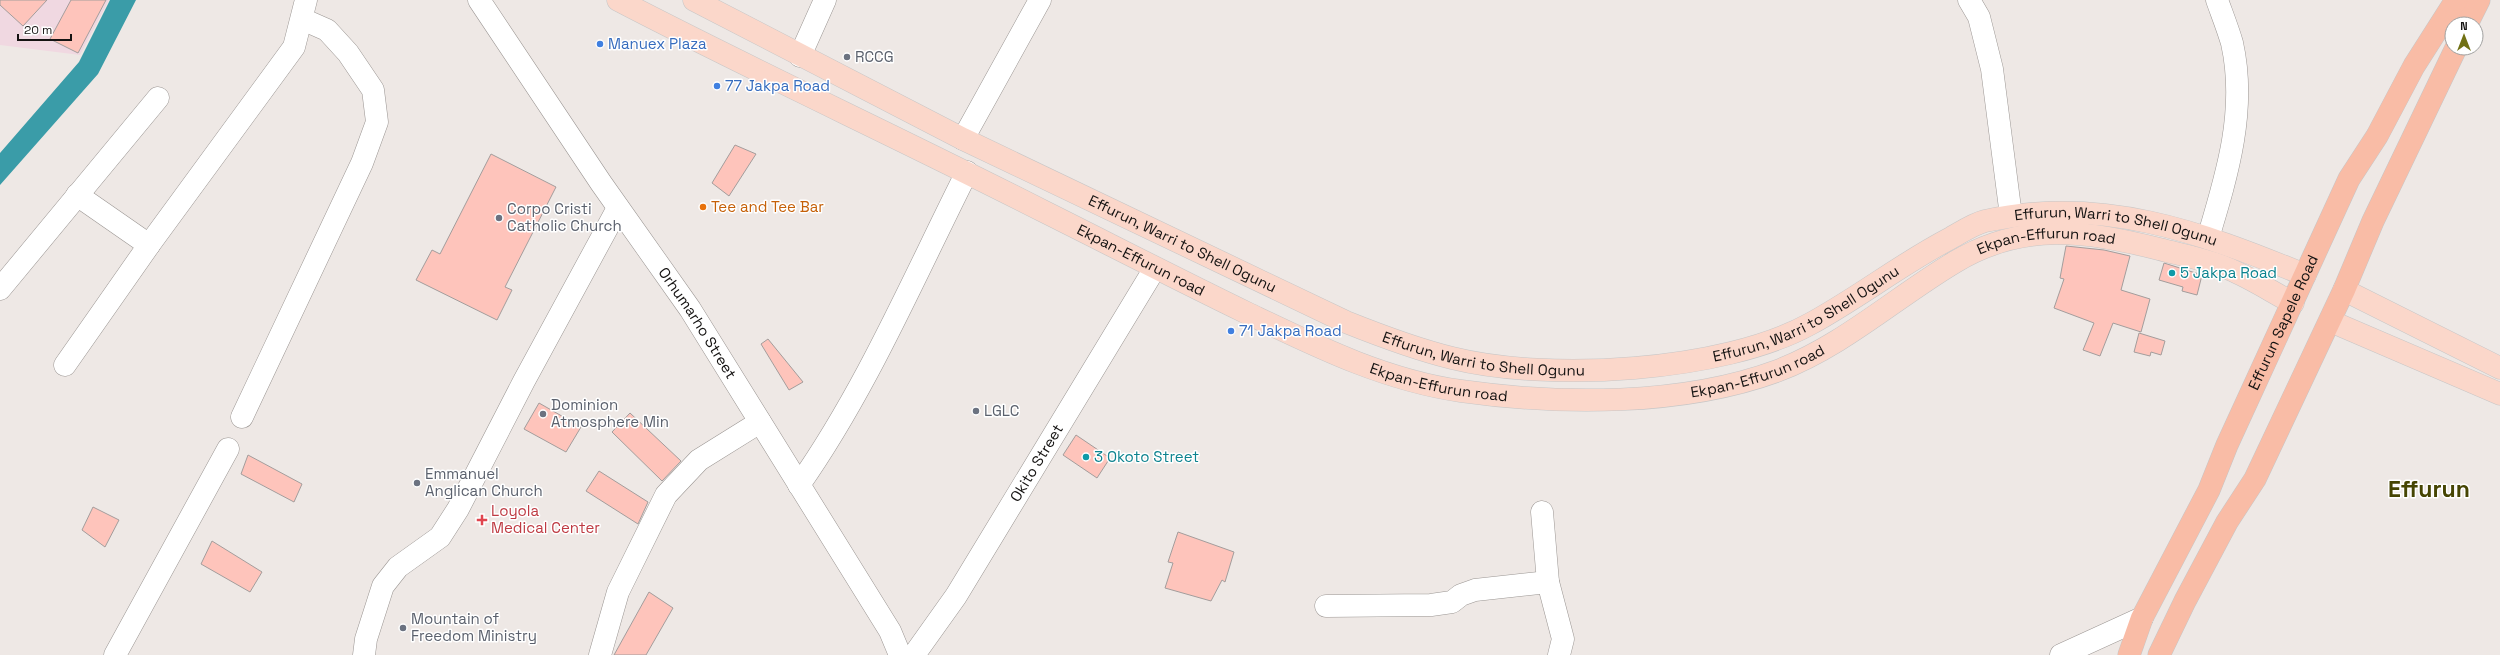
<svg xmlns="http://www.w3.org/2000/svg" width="2500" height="655" font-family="'Space Grotesk',sans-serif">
<rect width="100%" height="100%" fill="#eee8e5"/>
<path fill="#f0d8e1" d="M 0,0 L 109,0 L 80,55 L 0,45 Z"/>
<path fill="#3a9ca8" d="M 110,0 L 136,0 L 98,74 L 0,185 L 0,153 L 79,62 Z"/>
<g fill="#fec4bb" stroke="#a39d9c">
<path d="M 0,0 L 47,0 L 23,26 L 0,5 Z"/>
<path d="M 71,0 L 106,0 L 78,53 L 50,39 Z"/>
<path d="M 735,145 L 756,154 L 729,196 L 712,183 Z"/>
<path d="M 491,154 L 556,187 L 505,287 L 512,290 L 497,320 L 416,280 L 432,250 L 440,254 Z"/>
<path d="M 2066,246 L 2104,250 L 2130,256 L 2121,290 L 2150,299 L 2141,332 L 2113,323 L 2100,356 L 2083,350 L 2094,323 L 2054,308 L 2064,279 L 2060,278 Z"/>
<path d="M 2164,263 L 2202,275 L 2197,295 L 2182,291 L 2183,287 L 2159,280 Z"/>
<path d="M 2139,333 L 2165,341 L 2161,355 L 2151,352 L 2150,356 L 2134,352 Z"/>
<path d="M 768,339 L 803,382 L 789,390 L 761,344 Z"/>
<path d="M 539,403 L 581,427 L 566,452 L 524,429 Z"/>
<path d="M 630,413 L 681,461 L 662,481 L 612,432 Z"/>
<path d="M 1076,435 L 1110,458 L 1097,478 L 1063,455 Z"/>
<path d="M 248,455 L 302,484 L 294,502 L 241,474 Z"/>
<path d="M 599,471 L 648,502 L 638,524 L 586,491 Z"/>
<path d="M 93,507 L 119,520 L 105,547 L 82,530 Z"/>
<path d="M 1178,532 L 1234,552 L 1225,582 L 1222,580 L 1211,601 L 1165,588 L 1173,563 L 1168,562 Z"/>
<path d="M 212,541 L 262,572 L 250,592 L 201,564 Z"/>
<path d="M 649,592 L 673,608 L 646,655 L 614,655 Z"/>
</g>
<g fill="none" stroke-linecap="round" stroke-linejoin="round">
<defs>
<g id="minor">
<path id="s1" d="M 479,0 L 601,183 L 690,309 L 890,631 L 900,655"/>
<path d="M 1969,0 L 1979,17 L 1992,69 L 2011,216"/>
<path d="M 800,56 L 825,0"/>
<path d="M 963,139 L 1040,0"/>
<path d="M 77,195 L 149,245"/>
<path d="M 2208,238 C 2227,175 2247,110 2232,43 C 2228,29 2222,14 2217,0"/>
<path d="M 0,289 L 158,98"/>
<path d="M 65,365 L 149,245 L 294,47 L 306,0"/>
<path d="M 242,417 L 362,163 L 377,122 L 373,90 L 348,53 L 327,30 L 302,19"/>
<path d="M 799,485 C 867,388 914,277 967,172"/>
<path d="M 1542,512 L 1548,582 L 1563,639 L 1559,655"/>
<path d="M 1326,606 L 1431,605 L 1452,602 L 1461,595 L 1475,590 L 1548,582"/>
<path d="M 115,655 L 228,449"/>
<path d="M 364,655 L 366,639 L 383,586 L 398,567 L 440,537 L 458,509 L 524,381 L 618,208"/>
<path d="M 600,655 L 618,592 L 666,495 L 699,460 L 760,422"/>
<path id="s2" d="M 914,655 L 956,596 L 1155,268"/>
<path d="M 2061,655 L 2142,618"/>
</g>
<g id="major">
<path id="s3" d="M 618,0 C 758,73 902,139 1043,211 C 1111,245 1179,280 1247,313 C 1316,346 1384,380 1461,391 C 1560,405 1682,406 1777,371 C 1843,346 1896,297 1955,262 C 2023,221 2086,231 2159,249 C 2182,255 2206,259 2229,269 C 2251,278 2272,292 2293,303"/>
<path id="s4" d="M 694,0 L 963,139 L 1346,322 C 1381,336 1415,349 1452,358 C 1548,382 1723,372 1810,324 C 1858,298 1901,264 1949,239 C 1960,233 1973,224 1985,221 C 2100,195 2201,232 2305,275"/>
<path d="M 2344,290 L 2500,368"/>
<path d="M 2330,321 L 2500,394"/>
</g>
<g id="highway">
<path d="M 2467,24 L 2479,0"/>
<path id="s5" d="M 2129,655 L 2142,618 L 2209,490 L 2227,445 L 2349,179 L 2377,136 L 2414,66 L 2456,0"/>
<path d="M 2159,655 L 2185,601 L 2227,522 L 2255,479 L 2344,290 L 2373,221 L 2456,48"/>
</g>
</defs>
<use href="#minor" stroke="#9b9693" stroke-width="23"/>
<use href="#major" stroke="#c7c6c6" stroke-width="23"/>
<use href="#highway" stroke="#c7c6c6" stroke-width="23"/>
<use href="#minor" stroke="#fff" stroke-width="22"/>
<use href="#major" stroke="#fbd7ca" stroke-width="22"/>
<use href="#highway" stroke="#f9bca6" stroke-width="22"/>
</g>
<g fill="#3f7fe0" stroke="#fff" stroke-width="1.5">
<circle cx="600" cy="44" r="4"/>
<circle cx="717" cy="86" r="4"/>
<circle cx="1231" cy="331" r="4"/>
</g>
<g fill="#6b7280" stroke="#fff" stroke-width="1.5">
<circle cx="847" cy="57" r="4"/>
<circle cx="499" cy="218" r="4"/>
<circle cx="976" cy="411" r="4"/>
<circle cx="543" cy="414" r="4"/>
<circle cx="417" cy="483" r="4"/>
<circle cx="403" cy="628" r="4"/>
</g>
<circle fill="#e8710a" stroke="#fff" stroke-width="1.5" cx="703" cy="207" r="4"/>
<g fill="#0f9aa8" stroke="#fff" stroke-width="1.5">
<circle cx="2172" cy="273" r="4"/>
<circle cx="1086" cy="457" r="4"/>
</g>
<path fill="#e0444e" stroke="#fff" stroke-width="1.5" d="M480 514h4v4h4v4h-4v4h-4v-4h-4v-4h4z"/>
<g text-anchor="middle" stroke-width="3" stroke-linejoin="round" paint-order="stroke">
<g font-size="15" fill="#366cbe" stroke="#fff" text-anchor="start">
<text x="608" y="49">Manuex Plaza</text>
<text x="725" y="91">77 Jakpa Road</text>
<text x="1239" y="336">71 Jakpa Road</text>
</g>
<g font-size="15" fill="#5b616d" stroke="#fff" text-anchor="start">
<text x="855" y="62">RCCG</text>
<text x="507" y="214">Corpo Cristi<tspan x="507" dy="17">Catholic Church</tspan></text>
<text x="551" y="410">Dominion<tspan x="551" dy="17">Atmosphere Min</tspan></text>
<text x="984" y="416">LGLC</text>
<text x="425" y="479">Emmanuel<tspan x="425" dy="17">Anglican Church</tspan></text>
<text x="411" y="624">Mountain of<tspan x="411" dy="17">Freedom Ministry</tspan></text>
</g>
<g font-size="15" fill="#c56008" stroke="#fff" text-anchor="start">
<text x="711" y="212">Tee and Tee Bar</text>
</g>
<g font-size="15" fill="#151312" stroke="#fff">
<text dy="5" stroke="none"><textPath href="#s4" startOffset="1541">Effurun, Warri to Shell Ogunu</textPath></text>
<text dy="5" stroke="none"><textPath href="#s4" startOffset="546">Effurun, Warri to Shell Ogunu</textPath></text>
<text dy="5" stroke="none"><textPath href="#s3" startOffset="1556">Ekpan-Effurun road</textPath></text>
<text dy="5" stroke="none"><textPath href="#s3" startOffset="584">Ekpan-Effurun road</textPath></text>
<text dy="5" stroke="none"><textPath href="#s4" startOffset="1205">Effurun, Warri to Shell Ogunu</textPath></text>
<text dy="5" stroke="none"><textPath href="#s1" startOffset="390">Orhumarho Street</textPath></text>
<text dy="5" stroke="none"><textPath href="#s5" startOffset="367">Effurun Sapele Road</textPath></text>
<text dy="5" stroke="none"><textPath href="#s4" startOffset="870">Effurun, Warri to Shell Ogunu</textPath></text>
<text dy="5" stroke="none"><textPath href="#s3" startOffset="1232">Ekpan-Effurun road</textPath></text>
<text dy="5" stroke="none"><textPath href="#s3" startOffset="908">Ekpan-Effurun road</textPath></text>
<text dy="5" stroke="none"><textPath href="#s2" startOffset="228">Okito Street</textPath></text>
</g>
<g font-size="15" fill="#0d838f" stroke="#fff" text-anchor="start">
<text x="2180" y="278">5 Jakpa Road</text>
<text x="1094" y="462">3 Okoto Street</text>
</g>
<g font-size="15" fill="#be3a42" stroke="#fff" text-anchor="start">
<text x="491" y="516">Loyola<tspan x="491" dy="17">Medical Center</tspan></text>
</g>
<g font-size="23" font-weight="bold" fill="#464503" stroke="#fff">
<text x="2429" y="497">Effurun</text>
</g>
</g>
<g transform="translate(2464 36)"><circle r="19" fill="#ffffff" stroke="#a1a1a0"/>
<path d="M0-3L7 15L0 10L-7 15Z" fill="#717114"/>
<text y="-6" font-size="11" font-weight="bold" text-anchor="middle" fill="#151312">N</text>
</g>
<path d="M18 34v6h53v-6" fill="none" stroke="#151312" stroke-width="2"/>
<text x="24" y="34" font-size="12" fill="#151312" stroke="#ffffff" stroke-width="3" paint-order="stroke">20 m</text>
</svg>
